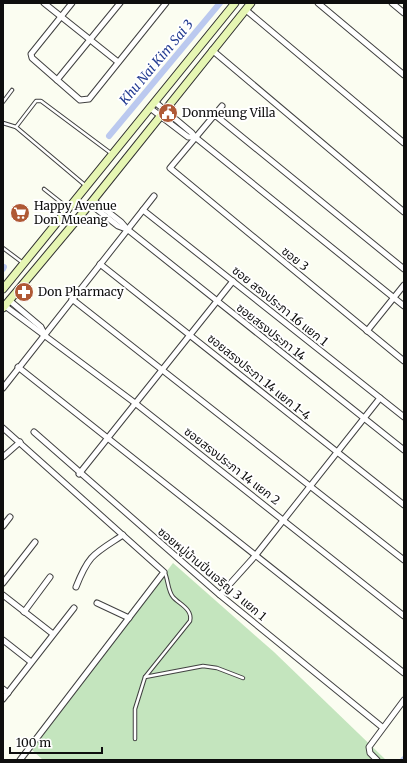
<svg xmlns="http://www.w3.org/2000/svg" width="407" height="763" font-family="Merriweather,'Noto Sans Thai',serif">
<rect width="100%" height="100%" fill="#fbfdf1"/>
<path fill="#c4e5be" d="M 173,563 L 274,652 L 386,760 L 43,760 L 32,750 Z"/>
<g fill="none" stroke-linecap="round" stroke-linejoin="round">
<g stroke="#bbc9ef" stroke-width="6">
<path d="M 109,136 L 220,3"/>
<path d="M 3,269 L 4,267"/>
<path d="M 403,760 L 404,759"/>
</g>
<defs>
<g id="lane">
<path d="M 3,102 L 12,90"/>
<path d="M 3,123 L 16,127"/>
<path d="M 86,186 L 16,127 L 36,101 L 41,101 L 112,154"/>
<path d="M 44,189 L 68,208"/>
<path d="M 3,248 L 23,263"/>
<path d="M 145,677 L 203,666 L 217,668 L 243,678"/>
<path d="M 135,739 L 135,709 L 145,677 L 190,621 C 193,609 179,604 173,597 C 168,591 168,580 165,573"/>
</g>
<g id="street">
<path d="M 44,3 L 118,62"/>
<path d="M 72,3 L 31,54 L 32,58 L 80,100 L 89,99 L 166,3"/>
<path d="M 318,3 L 404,75"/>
<path d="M 392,3 L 404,13"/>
<path d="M 246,10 L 404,143"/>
<path d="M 212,50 L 404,212"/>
<path d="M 57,80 L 120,3"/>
<path d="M 155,102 L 192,133 L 195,137 L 404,306"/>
<path d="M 222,106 L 170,168 L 404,361"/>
<path d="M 150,108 L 188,137 L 195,137"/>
<path d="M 215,115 L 404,269"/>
<path d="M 93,200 L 121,222 L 127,229 L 404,450"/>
<path d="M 90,204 L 118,226 L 126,229"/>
<path d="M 143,210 L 404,417"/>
<path d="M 100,264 L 404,505"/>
<path d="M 72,299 L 404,560"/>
<path d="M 9,300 L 41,327 L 45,335"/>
<path d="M 5,306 L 135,403 L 404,616"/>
<path d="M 367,331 L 404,285"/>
<path d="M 18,367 L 404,673"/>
<path d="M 3,388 L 154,196"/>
<path d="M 3,428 L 164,572 L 20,760"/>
<path d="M 34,432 L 220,595 L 382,727"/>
<path d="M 3,457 L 20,442"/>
<path d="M 79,474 L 233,281"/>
<path d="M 3,526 L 10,517"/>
<path d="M 3,583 L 35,542"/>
<path d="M 76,587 C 89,554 94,554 123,535"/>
<path d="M 3,595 L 53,634"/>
<path d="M 220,595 L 255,556 L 380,398"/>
<path d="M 97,603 L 129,618"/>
<path d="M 24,612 L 50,577"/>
<path d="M 3,640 L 31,662"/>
<path d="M 3,689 L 8,693"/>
<path d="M 3,699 L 74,608"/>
<path d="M 377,760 L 370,753 L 369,747 L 404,700"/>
</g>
<g id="secondary">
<path d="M 3,289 L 235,3"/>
<path d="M 3,308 L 90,204 L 251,3"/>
</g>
</defs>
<use href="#lane" stroke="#414141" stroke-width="4.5"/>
<use href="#street" stroke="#414141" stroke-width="7"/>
<use href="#secondary" stroke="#303030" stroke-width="9"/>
<use href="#lane" stroke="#fff" stroke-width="2.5"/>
<use href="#street" stroke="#fff" stroke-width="5"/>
<use href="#secondary" stroke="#e6f6b3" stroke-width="7"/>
</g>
<defs>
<symbol id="civic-disc" viewBox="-11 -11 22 22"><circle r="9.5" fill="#af5935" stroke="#fff"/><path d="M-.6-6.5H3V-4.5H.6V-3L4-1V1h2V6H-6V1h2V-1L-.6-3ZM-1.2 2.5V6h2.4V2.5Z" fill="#fff"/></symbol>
<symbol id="supermarket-disc" viewBox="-11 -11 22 22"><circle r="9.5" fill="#af5935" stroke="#fff"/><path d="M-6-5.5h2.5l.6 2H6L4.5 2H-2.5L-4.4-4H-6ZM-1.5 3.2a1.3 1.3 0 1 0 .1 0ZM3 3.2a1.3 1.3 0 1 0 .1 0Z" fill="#fff"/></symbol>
<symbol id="pharmacy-disc" viewBox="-11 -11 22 22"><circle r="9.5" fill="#af5935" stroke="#fff"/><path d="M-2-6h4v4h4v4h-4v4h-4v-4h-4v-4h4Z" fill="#fff"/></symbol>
</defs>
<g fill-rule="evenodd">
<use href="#civic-disc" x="157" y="102" width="22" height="22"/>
<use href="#supermarket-disc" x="9" y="202" width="22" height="22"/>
<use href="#pharmacy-disc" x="13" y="281" width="22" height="22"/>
</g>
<g text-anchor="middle" stroke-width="4" stroke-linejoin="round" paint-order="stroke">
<g font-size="12" fill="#0e0e0e" stroke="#fff" text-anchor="start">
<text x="182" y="117">Donmeung Villa</text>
<text x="34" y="210">Happy Avenue<tspan x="34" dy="14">Don Mueang</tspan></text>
<text x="38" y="296">Don Pharmacy</text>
</g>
<g font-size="12" fill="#0e0e0e" stroke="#fff">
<text transform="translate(295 259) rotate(39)" y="4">ซอย 3</text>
<text transform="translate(280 306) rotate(39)" y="4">ซอย สรงประภา 16 แยก 1</text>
<text transform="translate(271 332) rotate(38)" y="4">ซอยสรงประภา 14</text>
<text transform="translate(259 377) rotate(39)" y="4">ซอยสรงประภา 14 แยก 1-4</text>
<text transform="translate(232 466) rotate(38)" y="4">ซอยสรงประภา 14 แยก 2</text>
<text transform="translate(212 574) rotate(40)" y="4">ซอยหมู่บ้านปิ่นเจริญ 3 แยก 1</text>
</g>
<g font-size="13" font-style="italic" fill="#253d92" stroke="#fff">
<text transform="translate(156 62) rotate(-50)" y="5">Khu Nai Kim Sai 3</text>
</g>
</g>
<rect width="407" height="763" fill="none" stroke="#0e0e0e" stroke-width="8"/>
<path d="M10 747v6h92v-6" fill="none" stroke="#0e0e0e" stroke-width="2"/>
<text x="16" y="747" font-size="12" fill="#0e0e0e" stroke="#ffffff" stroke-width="3" paint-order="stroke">100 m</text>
</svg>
